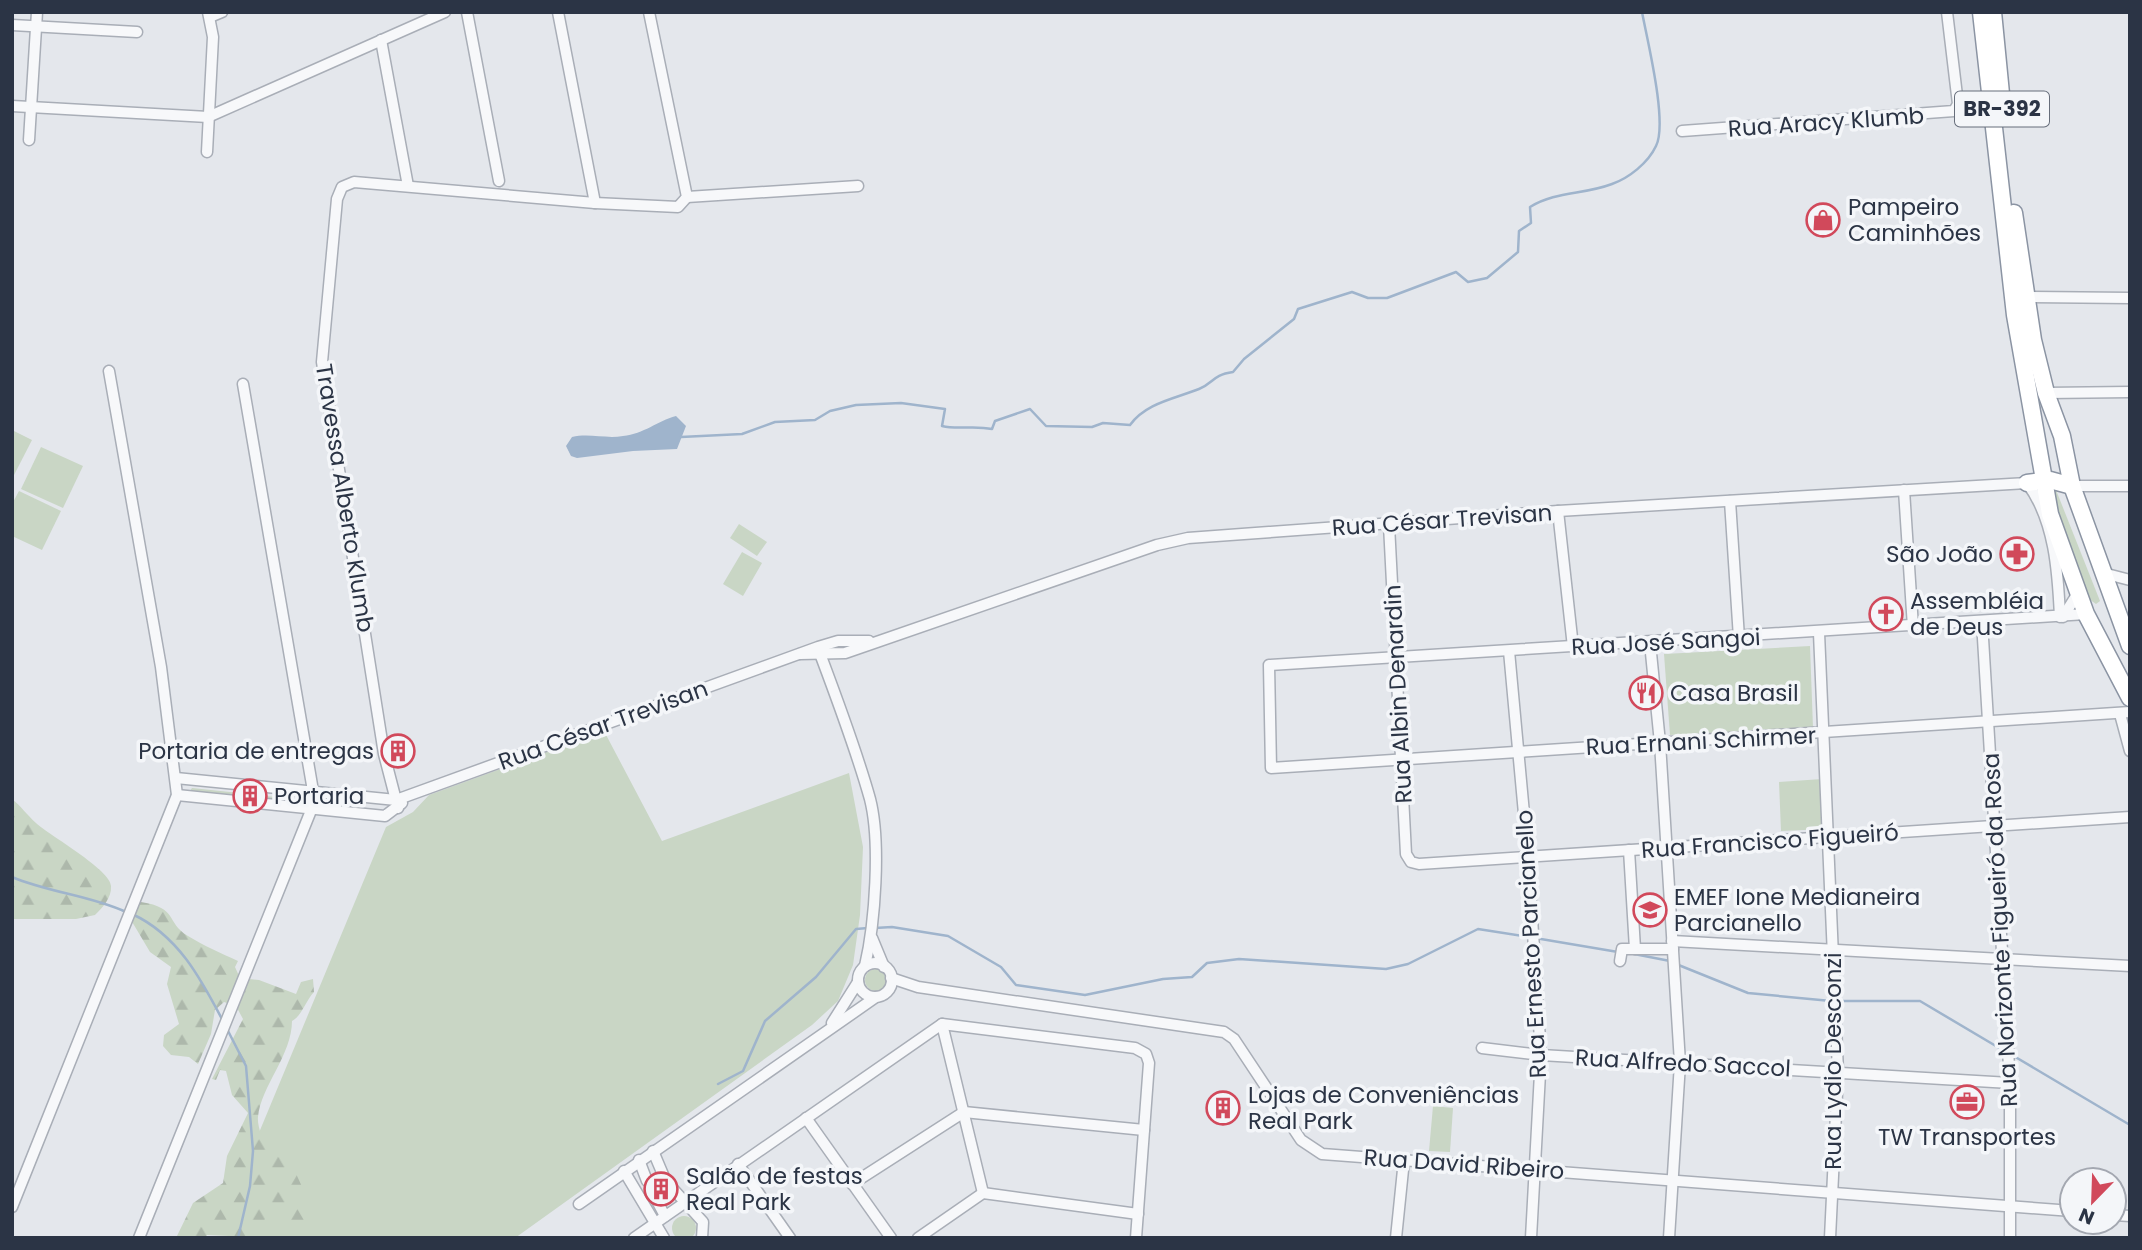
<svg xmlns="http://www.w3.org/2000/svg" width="2142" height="1250" font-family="Poppins,sans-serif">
<defs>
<pattern id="forest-firs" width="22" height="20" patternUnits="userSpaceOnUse" patternTransform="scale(1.75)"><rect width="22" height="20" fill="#c9d6c5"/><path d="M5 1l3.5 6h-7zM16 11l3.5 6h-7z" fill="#adb8ab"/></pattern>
</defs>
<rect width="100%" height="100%" fill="#e4e7ec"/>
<g fill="#c9d6c5">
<path d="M 12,430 L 32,440 L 12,479 Z"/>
<path d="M 41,447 L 83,466 L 63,508 L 21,489 Z"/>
<path d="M 2056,490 L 2100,601 L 2096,604 L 2089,599 L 2057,520 L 2053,492 Z"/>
<path d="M 19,491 L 61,511 L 42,550 L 12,536 L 12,504 Z"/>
<path d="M 739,524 L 767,542 L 757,556 L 730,538 Z"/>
<path d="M 742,552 L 762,563 L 743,596 L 723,584 Z"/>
<path d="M 1810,646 L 1813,728 L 1670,735 L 1664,654 Z"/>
<path d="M 604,731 L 662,841 L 849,773 L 863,847 L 860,915 L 853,965 L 838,1001 L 812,1025 L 515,1238 L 242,1238 L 241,1176 L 386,827 L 413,812 L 429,795 Z"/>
<path d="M 1822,779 L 1826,829 L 1781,831 L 1779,782 Z"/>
<path d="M 192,788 L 304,800 L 307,802 L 193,793 L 190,791 Z"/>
<circle cx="876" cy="980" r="11"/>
<path d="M 1433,1106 L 1453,1108 L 1450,1152 L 1429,1151 Z"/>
<circle cx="684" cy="1228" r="12"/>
</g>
<g fill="url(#forest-firs)">
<path d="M 12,799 C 21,806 27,815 36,823 C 49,835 111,870 111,886 C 112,898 102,908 95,915 L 76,919 L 12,919 Z"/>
<path d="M 141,902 C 179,908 165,922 188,936 C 204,946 221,953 238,961 L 235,967 L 240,978 L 259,980 L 296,994 L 301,982 L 313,979 L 314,992 C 306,1000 302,1016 292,1021 C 292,1055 261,1086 258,1117 C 257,1126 263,1140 266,1149 L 291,1163 L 318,1221 L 288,1222 L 268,1202 L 268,1213 L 262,1225 L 270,1238 L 207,1235 L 205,1238 L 176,1238 L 193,1203 L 223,1183 L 227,1156 L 248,1113 L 232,1095 L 226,1071 L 220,1070 L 216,1080 L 212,1079 L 243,1019 L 236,1006 L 224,1002 L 215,1010 L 211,1034 L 198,1064 L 189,1057 L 171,1055 L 163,1046 L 164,1035 L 179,1024 L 167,984 L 171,967 L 150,952 L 128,915 Z"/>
</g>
<path fill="#9fb4cc" d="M 676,416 L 686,426 L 677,449 L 633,451 L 577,458 L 571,456 L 566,446 L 572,437 C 589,433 606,439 623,436 C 644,434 657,421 676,416 Z"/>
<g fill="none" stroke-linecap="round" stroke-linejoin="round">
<g stroke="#9fb4cc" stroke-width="2.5">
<path d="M 681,437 L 742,434 L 775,422 L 815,420 L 830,411 L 856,405 L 901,403 L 945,409 L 942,426 C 958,430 974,425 992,429 L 995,421 L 1030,409 L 1046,426 L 1092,427 L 1103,423 L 1130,425 C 1146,403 1174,399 1199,389 C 1214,383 1212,375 1233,372 L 1244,359 L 1294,319 L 1298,309 L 1352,292 L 1368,298 L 1387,298 L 1456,272 L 1468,282 L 1487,278 L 1518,252 L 1519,231 L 1531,223 L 1530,207 C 1556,191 1583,195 1612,184 C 1629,178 1648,163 1656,146 C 1668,123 1647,39 1642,12"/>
<path d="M 12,877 C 50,893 89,895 126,912"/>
<path d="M 132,914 C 178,935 201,979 223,1021"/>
<path d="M 875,928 L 892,927 L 948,936 L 1001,967 L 1016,985 L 1085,995 L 1163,979 L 1192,977 L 1207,963 L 1239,959 L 1386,969 L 1408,964 L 1478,929 L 1529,937"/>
<path d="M 1535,938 L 1618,952"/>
<path d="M 1629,953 L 1670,961"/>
<path d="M 1676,964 L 1748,993 L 1831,1001"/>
<path d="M 1838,1001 L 1920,1001 L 2006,1052"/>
<path d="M 226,1027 L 246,1066 L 253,1151 L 250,1186 L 238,1238"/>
<path d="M 2012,1055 L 2130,1125"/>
<path d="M 718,1084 L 743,1071 L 765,1021 L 816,977 L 856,929 L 868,928"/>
</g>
<path stroke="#bfc3cb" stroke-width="10" stroke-dasharray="10 5" stroke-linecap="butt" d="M 654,1184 L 662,1198"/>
<defs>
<g id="minor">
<path d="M 467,12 L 499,181"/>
<path d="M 558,12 L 595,203"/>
<path d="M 210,17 L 222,12"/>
<path d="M 12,25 L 137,32"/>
<path d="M 381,40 L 408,186"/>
<path d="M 12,106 L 208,117 L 445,12"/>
<path d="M 1682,131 L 1954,111 L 1958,104 L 1947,12"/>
<path d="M 29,140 L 37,12"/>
<path d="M 207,152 L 213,37 L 208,12"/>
<path d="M 687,197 L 858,186"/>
<path d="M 2026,297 L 2130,298"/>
<path d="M 2046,393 L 2130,392"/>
<path d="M 2072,486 L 2130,486"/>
<path d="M 1904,490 L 1913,627"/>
<path d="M 1730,501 L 1739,638"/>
<path d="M 1558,511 L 1573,647"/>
<path d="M 1389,525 L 1406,854 L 1411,862 L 1419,864 L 2130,817"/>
<path d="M 2103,573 L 2130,580"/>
<path d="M 2086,614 L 1269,665 L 1271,768 L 2130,712"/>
<path d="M 2063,617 L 2078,593"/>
<path d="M 1982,622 L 2010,1083 L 2010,1238"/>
<path d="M 1819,633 L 1838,1072 L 1830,1238"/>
<path d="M 1650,643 L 1660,743 L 1680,1063 L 1669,1238"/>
<path d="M 819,651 C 837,699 856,749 870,799 C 881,842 875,923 865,966"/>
<path d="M 1509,651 L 1528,857 L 1541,1055 L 1531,1238"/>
<path d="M 800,654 L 845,653 L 1157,545 L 1188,538 L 1558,511 L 2027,483 C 2055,520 2058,573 2060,617"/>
<path d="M 2120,714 L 2130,751"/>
<path d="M 176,778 L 396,800 L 818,647 L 838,641 L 869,641"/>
<path d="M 177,795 L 385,816 L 402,803"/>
<path d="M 398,808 L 384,754 L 322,362 L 337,199 L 342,187 L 354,182 L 595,203 L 678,207 L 687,197 L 649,12"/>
<path d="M 1629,850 L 1635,949"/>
<path d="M 872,938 L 884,967"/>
<path d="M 1672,941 L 2130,966"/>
<path d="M 1620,961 L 1622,949 L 1673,949"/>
<circle cx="875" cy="980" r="17"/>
<path d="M 891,978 L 918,987 L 1224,1032 L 1234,1039 L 1301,1140 L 1322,1154 L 2072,1211"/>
<path d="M 832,1023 L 858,982"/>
<path d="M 942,1024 L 983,1193"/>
<path d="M 1482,1048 L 1541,1055 L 2010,1083"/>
<path d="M 806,1118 L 891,1238"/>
<path d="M 653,1151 L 664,1177"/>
<path d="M 639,1160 L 647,1181 L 654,1184"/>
<path d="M 738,1164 L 790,1238"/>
<path d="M 624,1171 L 664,1238"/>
<path d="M 852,1184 L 964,1112 L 1144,1130"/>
<path d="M 674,1190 L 703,1222 L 702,1238"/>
<path d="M 657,1201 L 665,1216"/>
<path d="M 579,1204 L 876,997"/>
<path d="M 12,1207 L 177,795 L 161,667 L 109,371"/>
<path d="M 2114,1215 L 2130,1216"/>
<path d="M 139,1238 L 312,808 L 312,785 L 243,384"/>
<path d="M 634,1238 L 942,1024 L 1135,1048 L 1146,1054 L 1149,1063 L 1136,1238"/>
<path d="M 918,1238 L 983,1193 L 1138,1214"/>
<path d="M 1396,1238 L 1404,1160"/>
</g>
<g id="trunk">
<path d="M 1981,12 L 2015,315 L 2050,514 L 2086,614 L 2130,698"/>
<path d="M 1993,12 L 2002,104"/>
<path d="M 2014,213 L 2033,340 L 2046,393 L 2062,436 L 2072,486 L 2130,646"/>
<path d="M 2027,483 L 2050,480 L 2072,486"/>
</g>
</defs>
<use href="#minor" stroke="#a9aeb7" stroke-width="13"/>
<use href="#trunk" stroke="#8b94a3" stroke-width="19"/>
<use href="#minor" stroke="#f7f8fa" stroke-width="10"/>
<use href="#trunk" stroke="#fff" stroke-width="16"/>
</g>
<defs>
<symbol id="shop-ring" viewBox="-11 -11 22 22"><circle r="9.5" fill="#f4f6f9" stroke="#d1495b" stroke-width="1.5"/><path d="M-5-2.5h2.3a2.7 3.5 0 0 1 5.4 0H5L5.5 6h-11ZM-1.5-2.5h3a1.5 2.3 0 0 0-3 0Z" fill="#d1495b"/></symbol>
<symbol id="pharmacy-ring" viewBox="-11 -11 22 22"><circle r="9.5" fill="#f4f6f9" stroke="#d1495b" stroke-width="1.5"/><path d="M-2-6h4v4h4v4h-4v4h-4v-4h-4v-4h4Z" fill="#d1495b"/></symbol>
<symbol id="church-ring" viewBox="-11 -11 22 22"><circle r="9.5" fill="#f4f6f9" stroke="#d1495b" stroke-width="1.5"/><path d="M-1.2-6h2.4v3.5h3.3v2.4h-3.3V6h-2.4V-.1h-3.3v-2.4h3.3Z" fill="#d1495b"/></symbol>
<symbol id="restaurant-ring" viewBox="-11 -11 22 22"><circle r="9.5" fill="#f4f6f9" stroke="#d1495b" stroke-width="1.5"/><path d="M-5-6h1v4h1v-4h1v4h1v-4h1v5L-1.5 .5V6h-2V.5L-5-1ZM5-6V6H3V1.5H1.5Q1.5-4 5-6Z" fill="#d1495b"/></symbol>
<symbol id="building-ring" viewBox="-11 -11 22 22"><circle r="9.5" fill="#f4f6f9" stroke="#d1495b" stroke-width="1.5"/><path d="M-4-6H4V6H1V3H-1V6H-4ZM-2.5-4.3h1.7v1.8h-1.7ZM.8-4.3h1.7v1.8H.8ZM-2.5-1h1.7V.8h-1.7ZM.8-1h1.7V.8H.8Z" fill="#d1495b"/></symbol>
<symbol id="school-ring" viewBox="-11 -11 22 22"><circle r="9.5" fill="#f4f6f9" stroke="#d1495b" stroke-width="1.5"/><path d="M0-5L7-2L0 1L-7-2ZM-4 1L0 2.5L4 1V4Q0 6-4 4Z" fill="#d1495b"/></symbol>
<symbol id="office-ring" viewBox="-11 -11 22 22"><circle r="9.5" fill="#f4f6f9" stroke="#d1495b" stroke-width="1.5"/><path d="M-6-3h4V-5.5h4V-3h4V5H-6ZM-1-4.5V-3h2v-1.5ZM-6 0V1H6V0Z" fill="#d1495b"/></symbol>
</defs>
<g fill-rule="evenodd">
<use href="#shop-ring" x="1804" y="201" width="38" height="38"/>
<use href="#pharmacy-ring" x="1998" y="535" width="38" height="38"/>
<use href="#church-ring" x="1867" y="595" width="38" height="38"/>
<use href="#restaurant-ring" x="1627" y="674" width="38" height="38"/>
<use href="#building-ring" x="379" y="732" width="38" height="38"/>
<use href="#building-ring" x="231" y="777" width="38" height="38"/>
<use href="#school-ring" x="1631" y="891" width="38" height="38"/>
<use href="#office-ring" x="1948" y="1083" width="38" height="38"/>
<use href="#building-ring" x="1204" y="1089" width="38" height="38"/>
<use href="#building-ring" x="642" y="1170" width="38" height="38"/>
</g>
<g text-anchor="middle" stroke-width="7" stroke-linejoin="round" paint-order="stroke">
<rect fill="#f4f6f9" stroke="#676e7b" stroke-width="2" x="1955" y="91.5" width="94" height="35" rx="5"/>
<g font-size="21" font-weight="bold" fill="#2b3445">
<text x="2002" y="116">BR-392</text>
</g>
<g font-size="23" fill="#2b3445" stroke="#f4f6f9">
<text transform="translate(1826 122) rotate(-4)" y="8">Rua Aracy Klumb</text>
<text transform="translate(345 498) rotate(81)" y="8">Travessa Alberto Klumb</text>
<text transform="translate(1442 520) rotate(-4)" y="8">Rua César Trevisan</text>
<text transform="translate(1666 642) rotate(-3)" y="8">Rua José Sangoi</text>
<text transform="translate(1398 694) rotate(-93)" y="8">Rua Albin Denardin</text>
<text transform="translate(603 725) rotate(-20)" y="8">Rua César Trevisan</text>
<text transform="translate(1701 741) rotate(-3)" y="8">Rua Ernani Schirmer</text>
<text transform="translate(1770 841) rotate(-4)" y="8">Rua Francisco Figueiró</text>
<text transform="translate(2000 930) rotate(-93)" y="8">Rua Norizonte Figueiró da Rosa</text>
<text transform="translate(1531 944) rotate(-93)" y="8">Rua Ernesto Parcianello</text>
<text transform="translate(1833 1061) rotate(-90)" y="8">Rua Lydio Desconzi</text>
<text transform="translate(1683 1063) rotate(3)" y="8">Rua Alfredo Saccol</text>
<text transform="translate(1464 1164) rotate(4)" y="8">Rua David Ribeiro</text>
</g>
<g font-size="23" fill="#2b3445" stroke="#f4f6f9" text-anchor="start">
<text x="1848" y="215">Pampeiro<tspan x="1848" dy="26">Caminhões</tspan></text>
<text x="1993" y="562" text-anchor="end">São João</text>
<text x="1910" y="609">Assembléia<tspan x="1910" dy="26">de Deus</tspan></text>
<text x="1670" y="701">Casa Brasil</text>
<text x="374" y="759" text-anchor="end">Portaria de entregas</text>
<text x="274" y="804">Portaria</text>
<text x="1674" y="905">EMEF Ione Medianeira<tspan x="1674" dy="26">Parcianello</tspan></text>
<text x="1248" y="1103">Lojas de Conveniências<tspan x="1248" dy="26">Real Park</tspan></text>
<text x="1967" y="1145" text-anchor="middle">TW Transportes</text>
<text x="686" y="1184">Salão de festas<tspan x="686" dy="26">Real Park</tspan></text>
</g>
</g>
<rect width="2142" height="1250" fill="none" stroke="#2b3445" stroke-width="28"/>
<g transform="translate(2093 1201) rotate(203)"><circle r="33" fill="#f4f6f9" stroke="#a4a8b1" stroke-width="2"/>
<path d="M0-5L12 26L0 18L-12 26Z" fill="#d1495b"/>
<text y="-10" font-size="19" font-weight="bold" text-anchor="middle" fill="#2b3445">N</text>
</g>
</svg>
